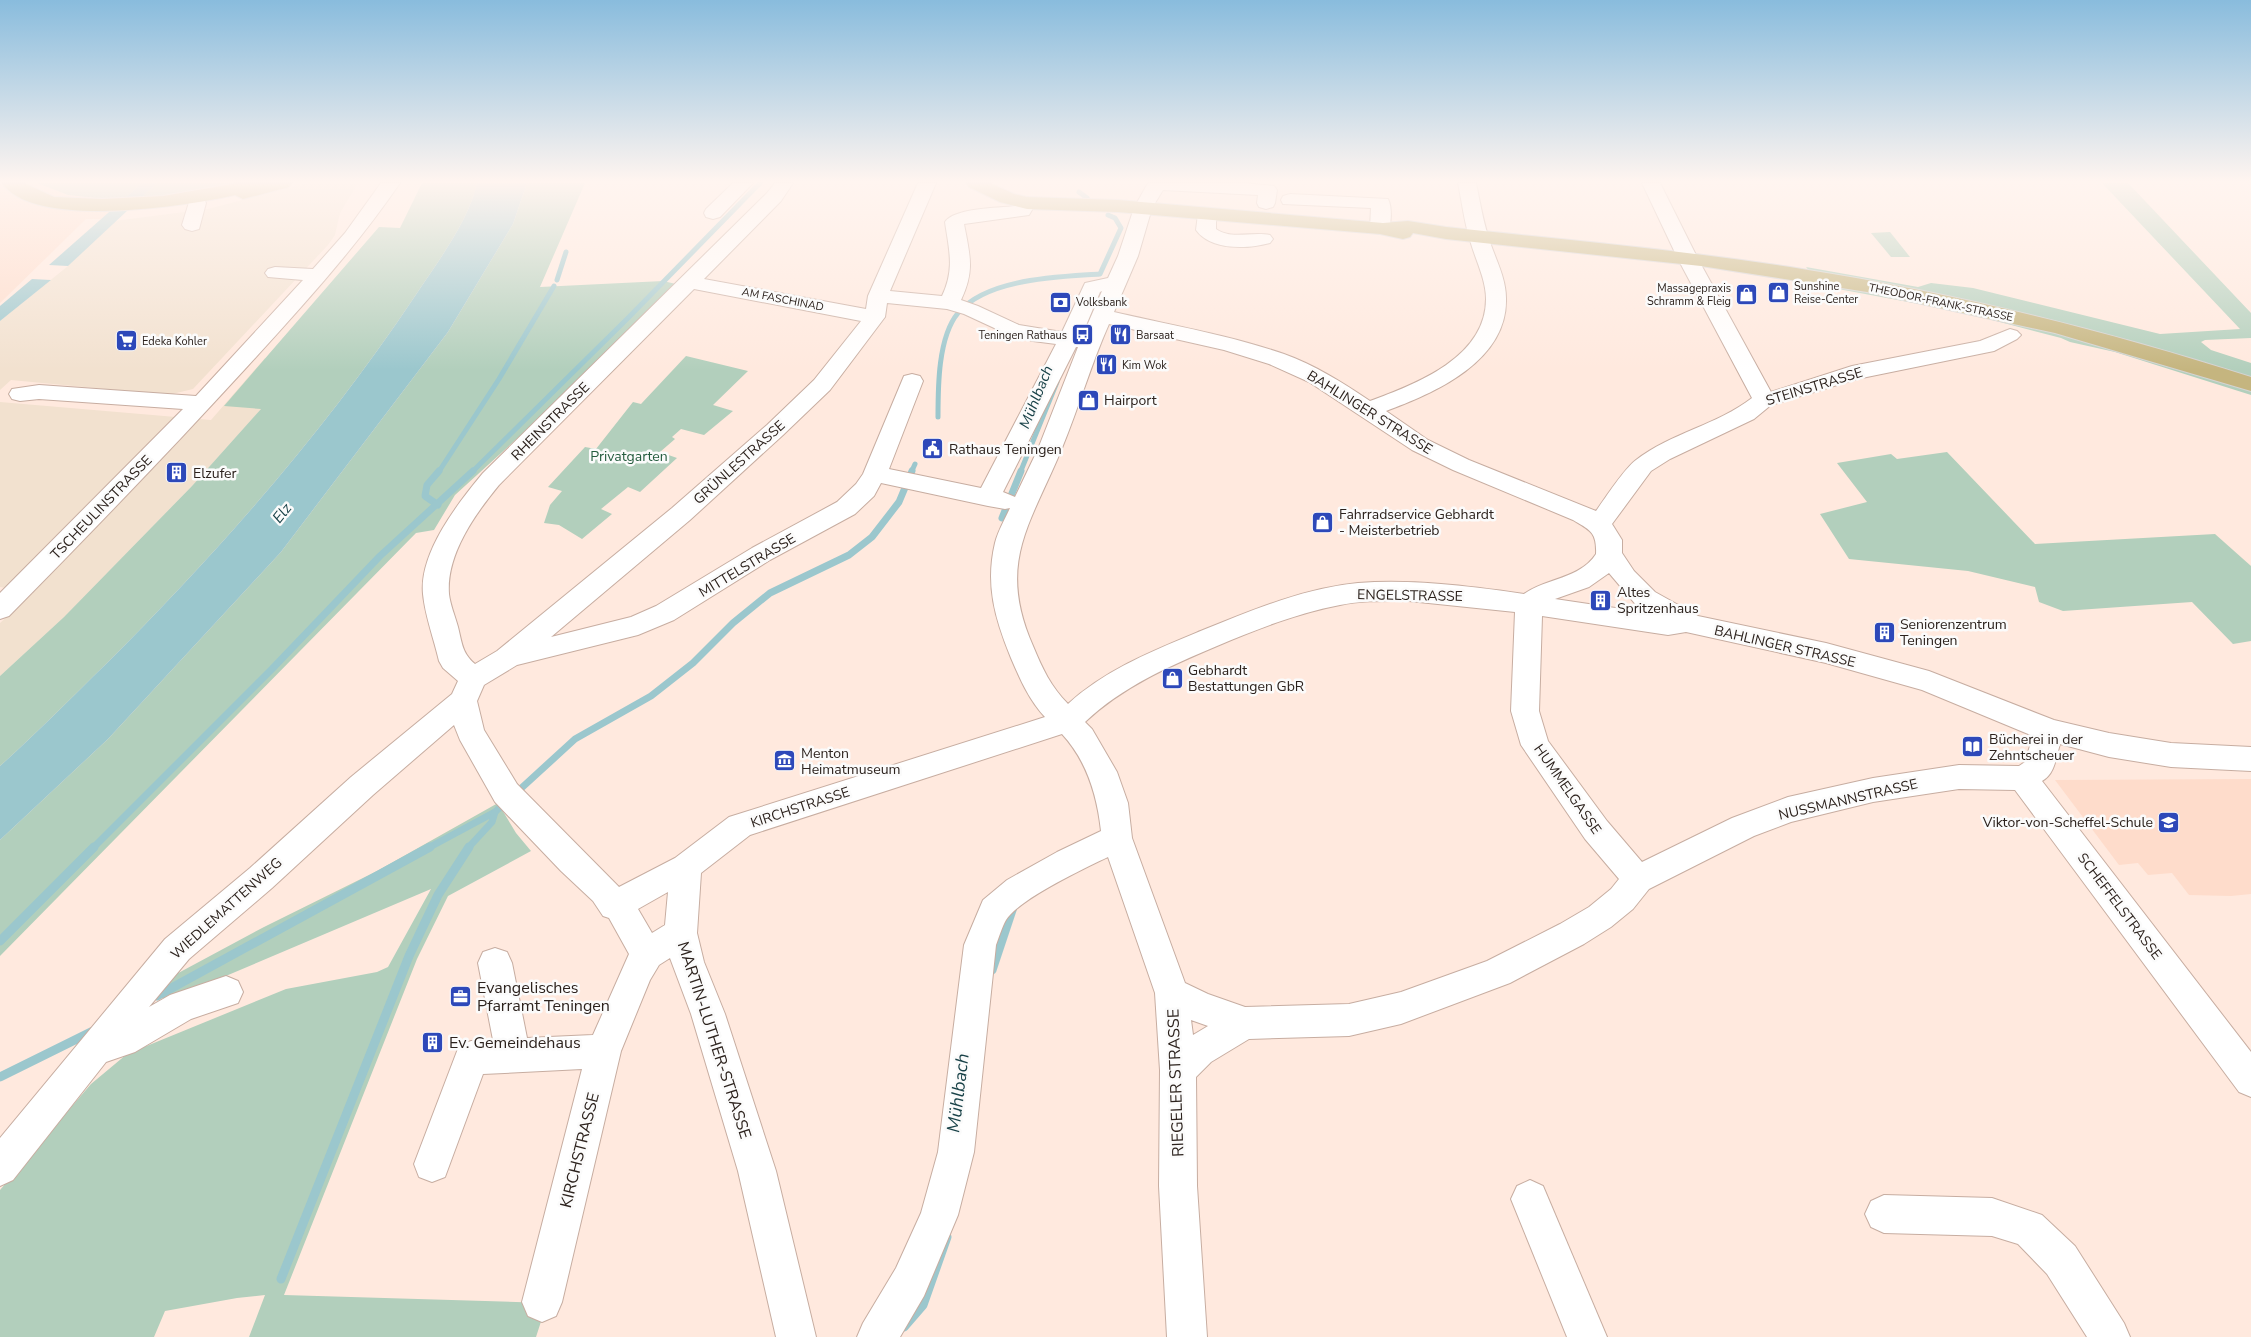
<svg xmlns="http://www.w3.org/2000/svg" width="2251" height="1337" font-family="'Nunito Sans',sans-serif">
<rect width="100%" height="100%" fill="#ffe9de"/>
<g fill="#f2e1cf">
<path d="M 307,183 L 358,183 L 340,213 L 335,235 L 328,245 L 193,389 L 168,395 L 11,380 L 0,390 L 0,321 L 68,266 L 114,221 L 208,209 Z"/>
<path d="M 265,358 L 262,408 L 192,486 L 64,617 L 0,676 L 0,623 L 33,593 L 0,587 L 0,402 L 211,420 Z"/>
</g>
<g fill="#fedccb">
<path d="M 0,183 L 37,183 L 68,195 L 122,201 L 101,219 L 86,219 L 0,303 Z"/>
<path d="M 2251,779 L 2251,894 L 2231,896 L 2189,895 L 2172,873 L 2148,875 L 2138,863 L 2119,865 L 2055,780 Z"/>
</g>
<g fill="#b2cfbc">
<path d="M 37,183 L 142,183 L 122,201 L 68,195 Z"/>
<path d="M 157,183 L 245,183 L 227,188 L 138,200 Z"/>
<path d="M 422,183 L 477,183 C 469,221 436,264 415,296 C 326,430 220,550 107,663 C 71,698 37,733 0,766 L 0,676 L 64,617 L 192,486 L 261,409 L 224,406 L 379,227 L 400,228 Z"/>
<path d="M 527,183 L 585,183 L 540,287 L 663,281 L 676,284 L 543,415 L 455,495 L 434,530 L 416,533 L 0,956 L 0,840 L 108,739 L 281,552 L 448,332 L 513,224 Z"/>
<path d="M 2102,183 L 2128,183 L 2251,313 L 2251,338 L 2205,340 L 2201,342 L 2211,350 L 2251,363 L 2251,395 L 2115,352 L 2070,342 L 2061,338 L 1962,312 L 1822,286 L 1806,267 L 1918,287 L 1931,283 L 1973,288 L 2160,334 L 2240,329 Z"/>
<path d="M 1890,232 L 1910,257 L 1891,257 L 1871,233 Z"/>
<path d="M 686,356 L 748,371 L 713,405 L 733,411 L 704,435 L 681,429 L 672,437 L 675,439 L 660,452 L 677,458 L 640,492 L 628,487 L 601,509 L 612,514 L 582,539 L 559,525 L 544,523 L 550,505 L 562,491 L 548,487 L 585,447 L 596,449 L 633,402 L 641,404 Z"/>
<path d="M 1947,452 L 2035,544 L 2215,534 L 2251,566 L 2251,641 L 2233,644 L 2192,602 L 2063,611 L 2039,602 L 2035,587 L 1968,571 L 1849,559 L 1820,514 L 1867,502 L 1837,463 L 1891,454 L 1897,459 Z"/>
<path d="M 498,803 L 516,833 L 531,851 L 448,896 L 417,959 L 284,1295 L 547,1303 L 536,1337 L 249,1337 L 265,1295 L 237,1298 L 165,1311 L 154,1337 L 0,1337 L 0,1190 L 91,1084 L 127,1054 L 286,989 L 377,972 L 388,967 L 431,889 L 169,1000 L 157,996 L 169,978 L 264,927 L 377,871 Z"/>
</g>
<g fill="#9bc7cd">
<path d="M 142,183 L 157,183 L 68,266 L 49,265 Z"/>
<path d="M 477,183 L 527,183 L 513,224 L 448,332 L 281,552 L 108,739 L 0,840 L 0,766 C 37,733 71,698 107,663 C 220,550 326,430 415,296 C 436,264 469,221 477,183 Z"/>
<path d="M 32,279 L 51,280 L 0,321 L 0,306 Z"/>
</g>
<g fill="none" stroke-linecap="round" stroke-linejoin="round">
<g stroke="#9bc7cd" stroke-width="5">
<path d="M 1079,192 L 1087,198"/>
<path d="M 557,280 L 566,252"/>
<path d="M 938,417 C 938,387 938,337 958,313 C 987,278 1059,277 1100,274 L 1121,228 L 1115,218 L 1108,215"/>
<path d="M 438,473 L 499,379 L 554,286"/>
<path d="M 471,473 L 629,317 L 760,183"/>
<path d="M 911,473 L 915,464"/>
<path d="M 1020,473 L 1057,382"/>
</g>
<g stroke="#9bc7cd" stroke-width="7">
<path d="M 438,505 L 425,496 L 427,485 L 439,471"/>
<path d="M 1002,518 L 1021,471"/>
<path d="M 516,793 L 575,739 L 651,696 L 693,663 L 733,623 L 770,593 L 849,555 L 872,537 L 899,502 L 912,471"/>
<path d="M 93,848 L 272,669 L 380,556 L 473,471"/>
<path d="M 428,848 L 495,812 L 506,802"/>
<path d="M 468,848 L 492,822 L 495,812"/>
</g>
<g stroke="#9bc7cd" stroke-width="9">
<path d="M 0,941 L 94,847"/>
<path d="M 992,970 L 1013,907"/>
<path d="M 157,996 L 430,847"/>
<path d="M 0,1077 L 93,1031"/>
<path d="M 281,1279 L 409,956 L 438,895 L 469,847"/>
<path d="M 904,1327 L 923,1305 L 947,1237"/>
</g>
<defs>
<g id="minor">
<path d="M 381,183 L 400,183 C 354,250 300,309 245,369 C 168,453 89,535 9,616 L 0,619 L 0,593 L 183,409 L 39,399 L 20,401 L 12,399 L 9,394 L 12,389 L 39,385 L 196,396 L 303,280 L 268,277 L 265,273 L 268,269 L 275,267 L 313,269 L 345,233 Z"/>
<path d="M 733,183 L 753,183 L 720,217 L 713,219 L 706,217 L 704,213 L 706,209 Z"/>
<path d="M 775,183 L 793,183 L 781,201 L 704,279 L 866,309 L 868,296 L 918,183 L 936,183 L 890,291 L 942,296 C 955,269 949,250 945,222 C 954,208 998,208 1016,206 L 1020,199 L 1027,197 L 1034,199 L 1036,203 L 1029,215 L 964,224 C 970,256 975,270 961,300 L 978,306 L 1019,325 L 1062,332 L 1085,283 L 1108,278 L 1118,256 L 1134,208 L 1148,183 L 1243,183 L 1274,186 L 1277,190 L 1275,203 L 1273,207 L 1266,209 L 1259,207 L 1257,203 L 1258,195 L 1163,190 L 1152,208 L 1138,256 L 1114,312 C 1170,325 1229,335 1284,354 C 1315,365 1343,383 1370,401 C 1417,384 1486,357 1486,299 C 1486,279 1475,259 1470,240 C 1464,221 1462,202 1458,183 L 1476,183 C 1480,202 1483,221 1489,239 C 1495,258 1506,278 1506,298 C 1508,361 1435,393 1386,411 L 1428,440 L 1469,460 L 1596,511 C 1606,497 1624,469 1636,460 C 1671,433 1717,425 1752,398 L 1678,259 L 1642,183 L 1660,183 L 1698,259 L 1771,392 L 1852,366 L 1980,341 L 2010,329 L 2017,331 L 2021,335 L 2017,339 L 1994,351 L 1857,379 L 1771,405 L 1754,419 L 1670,459 L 1651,471 L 1612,524 L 1622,540 L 1622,553 L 1634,571 L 1655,592 L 1698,616 L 1826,643 L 1929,671 L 2054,720 L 2109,733 L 2171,743 L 2251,747 L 2251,771 L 2171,767 L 2109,757 L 2060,744 C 2056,757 2055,774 2042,781 L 2251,1052 L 2251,1097 L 2239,1092 L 2015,790 L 1959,789 L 1873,802 L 1791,822 L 1754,836 L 1649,889 L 1633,909 L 1611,927 L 1584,944 L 1510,983 L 1401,1024 L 1349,1036 L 1249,1039 L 1211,1062 L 1196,1077 L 1197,1186 L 1207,1337 L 1167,1337 L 1159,1186 L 1160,1070 L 1155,993 L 1108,857 C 1085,868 1019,899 1006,920 C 1002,927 999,937 996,945 L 974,1152 L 958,1215 L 924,1296 L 900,1337 L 857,1337 L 863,1323 L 896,1268 L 921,1213 L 938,1152 L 964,945 L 983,900 L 1007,880 L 1057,852 L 1101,831 C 1097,795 1087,761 1062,734 L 750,835 L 701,873 L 697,933 L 704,962 L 725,1014 L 776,1171 L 816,1337 L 776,1337 L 738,1171 L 691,1014 L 670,958 L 659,965 L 650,980 L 621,1051 L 562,1302 L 556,1316 L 542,1322 L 528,1316 L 522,1302 L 582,1069 L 483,1074 L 445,1177 L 432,1182 L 419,1177 L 414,1164 L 459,1046 L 471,1041 L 493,1040 L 478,963 L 483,952 L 495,948 L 507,952 L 512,963 L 527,1038 L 593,1035 L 629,954 L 609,918 L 603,916 L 593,901 L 561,871 L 495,802 L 460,740 L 454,725 L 373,795 L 272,888 L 189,959 L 149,1007 L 170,995 L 226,976 L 238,981 L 243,992 L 238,1003 L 191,1019 L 135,1052 L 106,1062 L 13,1180 L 0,1186 L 0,1138 L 165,939 L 250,868 L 351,777 L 452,694 L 458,681 L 443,668 L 439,661 C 434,639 425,616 423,594 C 419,553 458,503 483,473 L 767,193 ZM 694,289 L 861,321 L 814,380 L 767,425 L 672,508 L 497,651 L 475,664 C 462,653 462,643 458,627 C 455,616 450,604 449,594 C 446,554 476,513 499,485 ZM 1102,291 L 1083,335 L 1082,335 L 1100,292 ZM 887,303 L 947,309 L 964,314 L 1005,333 L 1033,341 L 1056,344 L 981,488 L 889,469 L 923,381 L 920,376 L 912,374 L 904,376 L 863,474 L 856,484 L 837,502 L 752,548 L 656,606 L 631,617 L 551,637 L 690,520 L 783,435 L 830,390 L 885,317 ZM 1109,324 L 1224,350 L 1269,364 L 1309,382 L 1412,450 L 1453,470 L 1573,520 C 1590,530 1597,532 1596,554 C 1580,579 1546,578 1524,594 C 1469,586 1413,579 1358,583 C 1305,588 1252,610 1203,630 C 1155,650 1106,669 1068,704 C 1051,687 1042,668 1033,646 C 996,562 1031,524 1062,448 C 1079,407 1091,364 1109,324 ZM 1076,347 L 1078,347 L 1038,449 L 1015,497 L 1003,492 ZM 881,483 L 988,506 L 1005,509 L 1010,508 C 1005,519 998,531 995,543 C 985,585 995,619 1011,658 C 1020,679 1029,700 1045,717 L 729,817 L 675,858 L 619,887 L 517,784 L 484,730 L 477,701 L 484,685 L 517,665 L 638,635 L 674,620 L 770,560 L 855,514 L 874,496 ZM 1609,573 L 1637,606 L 1649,613 L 1555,599 L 1589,587 ZM 1409,601 L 1515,612 L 1511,711 L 1521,745 L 1585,839 L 1619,879 L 1611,889 L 1589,907 L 1560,924 L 1487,961 L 1401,992 L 1349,1004 L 1245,1007 L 1208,994 L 1185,983 L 1132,838 L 1128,803 L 1117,772 L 1092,729 L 1085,722 C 1123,686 1170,666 1217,646 C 1257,629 1298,613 1340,605 C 1363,600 1386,601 1409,601 ZM 1542,616 L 1668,635 L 1686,632 L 1826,663 L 1922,690 L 2033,736 L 2025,762 L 2019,766 L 1959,765 L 1873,778 L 1788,797 L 1732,818 L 1642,862 L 1607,821 L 1548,741 L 1539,711 ZM 668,892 L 665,925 L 652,933 L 638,909 ZM 1191,1020 L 1208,1026 L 1193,1035 Z"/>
<path d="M 1290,194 L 1388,199 C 1392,206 1392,225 1387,232 L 1380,234 L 1373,232 L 1370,228 L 1371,208 L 1283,204 L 1281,200 L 1283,196 Z"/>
<path d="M 197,197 L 204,199 L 206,203 L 199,229 L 192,231 L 185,229 L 182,225 L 190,199 Z"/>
<path d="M 1207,208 L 1214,210 L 1216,214 L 1216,229 C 1231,240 1252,231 1270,235 L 1273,239 L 1270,243 C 1248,249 1211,251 1196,230 L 1198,214 L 1200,210 Z"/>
<path d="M 1530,1180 L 1543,1186 L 1607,1337 L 1567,1337 L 1511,1199 L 1517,1186 Z"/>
<path d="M 1884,1195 L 1992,1198 L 2042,1215 L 2075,1246 L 2124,1323 L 2130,1337 L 2087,1337 L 2047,1274 L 2018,1244 L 1992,1236 L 1884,1233 L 1871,1227 L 1865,1214 L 1871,1201 Z"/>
</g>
<g id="major">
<path d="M 2,183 L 24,183 L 54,197 L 102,199 L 163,196 L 238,183 L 292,183 L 289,187 L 243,199 L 235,195 C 187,206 34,230 2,183 Z"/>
<path d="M 966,183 L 990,183 L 1014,194 L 1027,197 L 1118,200 L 1383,223 L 1408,221 L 1446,227 C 1565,240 1684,250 1802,269 C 1955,293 2104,330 2251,377 L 2251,391 L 2055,333 L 1867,292 L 1701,266 L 1446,239 L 1413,233 L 1410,237 L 1403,239 L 1380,234 L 1118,212 L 1027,209 L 1000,202 L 969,187 Z"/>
</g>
</defs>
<use href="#minor" stroke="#c7ada1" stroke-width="2"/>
<use href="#major" stroke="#d5d3d2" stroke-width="2"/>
<use href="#minor" fill="#fff" fill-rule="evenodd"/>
<use href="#major" fill="#c5b57f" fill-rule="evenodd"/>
</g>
<linearGradient id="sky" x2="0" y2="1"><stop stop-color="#89bcdd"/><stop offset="0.49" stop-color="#fff5f0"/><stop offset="1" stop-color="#fff5f0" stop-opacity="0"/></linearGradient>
<rect width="2251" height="370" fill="url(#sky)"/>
<defs>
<symbol id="shop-square" viewBox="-11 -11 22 22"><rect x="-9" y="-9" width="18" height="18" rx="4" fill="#2d48b9" stroke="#fbfbfb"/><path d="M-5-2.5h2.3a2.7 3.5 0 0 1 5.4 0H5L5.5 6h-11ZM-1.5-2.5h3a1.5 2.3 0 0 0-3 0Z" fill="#fff"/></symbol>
<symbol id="bank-square" viewBox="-11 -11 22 22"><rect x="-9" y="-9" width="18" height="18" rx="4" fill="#2d48b9" stroke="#fbfbfb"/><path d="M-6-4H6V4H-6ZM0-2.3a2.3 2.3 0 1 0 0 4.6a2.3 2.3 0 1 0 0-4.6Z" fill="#fff"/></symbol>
<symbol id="bus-square" viewBox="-11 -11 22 22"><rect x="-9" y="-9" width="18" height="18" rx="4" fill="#2d48b9" stroke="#fbfbfb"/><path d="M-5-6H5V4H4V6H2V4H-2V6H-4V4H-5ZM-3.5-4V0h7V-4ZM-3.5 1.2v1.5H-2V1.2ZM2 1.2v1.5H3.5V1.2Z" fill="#fff"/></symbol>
<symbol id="restaurant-square" viewBox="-11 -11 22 22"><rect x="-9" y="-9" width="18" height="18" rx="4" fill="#2d48b9" stroke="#fbfbfb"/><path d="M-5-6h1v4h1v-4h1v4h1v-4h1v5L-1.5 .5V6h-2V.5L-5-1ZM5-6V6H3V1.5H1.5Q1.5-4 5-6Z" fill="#fff"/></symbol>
<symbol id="supermarket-square" viewBox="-11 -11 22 22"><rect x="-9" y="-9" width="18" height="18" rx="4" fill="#2d48b9" stroke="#fbfbfb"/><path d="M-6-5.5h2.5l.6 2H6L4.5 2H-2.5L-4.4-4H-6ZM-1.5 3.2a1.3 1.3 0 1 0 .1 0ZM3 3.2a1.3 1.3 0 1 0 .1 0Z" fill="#fff"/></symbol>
<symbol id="civic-square" viewBox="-11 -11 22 22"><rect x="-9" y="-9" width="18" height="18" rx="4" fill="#2d48b9" stroke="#fbfbfb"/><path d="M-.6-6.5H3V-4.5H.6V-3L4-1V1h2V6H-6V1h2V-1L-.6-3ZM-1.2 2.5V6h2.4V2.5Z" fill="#fff"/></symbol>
<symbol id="building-square" viewBox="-11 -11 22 22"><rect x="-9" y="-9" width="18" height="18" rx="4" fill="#2d48b9" stroke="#fbfbfb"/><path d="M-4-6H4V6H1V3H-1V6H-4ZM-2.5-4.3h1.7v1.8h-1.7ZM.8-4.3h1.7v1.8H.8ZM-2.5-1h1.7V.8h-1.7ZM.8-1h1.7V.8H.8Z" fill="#fff"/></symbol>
<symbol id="library-square" viewBox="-11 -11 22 22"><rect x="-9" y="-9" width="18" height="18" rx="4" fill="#2d48b9" stroke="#fbfbfb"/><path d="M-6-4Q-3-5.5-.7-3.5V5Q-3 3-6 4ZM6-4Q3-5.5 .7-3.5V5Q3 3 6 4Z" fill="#fff"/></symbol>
<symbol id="museum-square" viewBox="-11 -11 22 22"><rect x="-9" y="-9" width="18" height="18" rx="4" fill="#2d48b9" stroke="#fbfbfb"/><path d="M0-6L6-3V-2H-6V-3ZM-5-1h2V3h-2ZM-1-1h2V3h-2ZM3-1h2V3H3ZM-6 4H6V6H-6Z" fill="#fff"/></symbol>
<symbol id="school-square" viewBox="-11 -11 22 22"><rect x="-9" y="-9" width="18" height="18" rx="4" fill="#2d48b9" stroke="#fbfbfb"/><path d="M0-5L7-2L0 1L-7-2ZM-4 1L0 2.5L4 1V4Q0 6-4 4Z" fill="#fff"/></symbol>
<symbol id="office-square" viewBox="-11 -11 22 22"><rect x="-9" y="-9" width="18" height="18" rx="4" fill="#2d48b9" stroke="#fbfbfb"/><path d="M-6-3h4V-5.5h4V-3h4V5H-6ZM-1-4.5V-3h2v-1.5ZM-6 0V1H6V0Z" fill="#fff"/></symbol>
</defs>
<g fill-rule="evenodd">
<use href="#shop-square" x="1766" y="280" width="25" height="25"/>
<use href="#shop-square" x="1734" y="282" width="25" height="25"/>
<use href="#bank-square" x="1048" y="290" width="25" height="25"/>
<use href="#bus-square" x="1070" y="322" width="25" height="25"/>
<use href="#restaurant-square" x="1108" y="322" width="25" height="25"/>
<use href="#supermarket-square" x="114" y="328" width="25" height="25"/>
<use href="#restaurant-square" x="1094" y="352" width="25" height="25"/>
<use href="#shop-square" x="1076" y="388" width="25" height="25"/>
<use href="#civic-square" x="920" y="436" width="25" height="25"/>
<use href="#building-square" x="164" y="460" width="25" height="25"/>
<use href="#shop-square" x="1310" y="510" width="25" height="25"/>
<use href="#building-square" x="1588" y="588" width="25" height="25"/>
<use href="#building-square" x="1872" y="620" width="25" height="25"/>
<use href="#shop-square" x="1160" y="666" width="25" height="25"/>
<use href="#library-square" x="1960" y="734" width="25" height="25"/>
<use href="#museum-square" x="772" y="748" width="25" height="25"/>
<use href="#school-square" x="2156" y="810" width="25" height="25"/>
<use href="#office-square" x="448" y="984" width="25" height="25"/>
<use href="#building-square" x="420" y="1030" width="25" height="25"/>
</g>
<g text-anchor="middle" stroke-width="5" stroke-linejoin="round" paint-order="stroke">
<g font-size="11" fill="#2c221d" stroke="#fbfbfb" text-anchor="start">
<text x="1794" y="290">Sunshine<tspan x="1794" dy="13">Reise-Center</tspan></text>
<text x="1731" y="292" text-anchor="end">Massagepraxis<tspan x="1731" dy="13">Schramm &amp; Fleig</tspan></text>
<text x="1076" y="306">Volksbank</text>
<text x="1067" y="339" text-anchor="end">Teningen Rathaus</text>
<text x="1136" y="339">Barsaat</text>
<text x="142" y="345">Edeka Kohler</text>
<text x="1122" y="369">Kim Wok</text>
</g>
<g font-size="11" fill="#2c221d" stroke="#fbfbfb">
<text transform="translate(783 299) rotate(11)" y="4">AM FASCHINAD</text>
<text transform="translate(1941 302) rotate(12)" y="4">THEODOR-FRANK-STRASSE</text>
</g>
<g font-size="14" fill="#2c221d" stroke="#fbfbfb">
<text transform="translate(1814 386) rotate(-17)" y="5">STEINSTRASSE</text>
<text transform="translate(1370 412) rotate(32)" y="5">BAHLINGER STRASSE</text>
<text transform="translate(550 421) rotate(-45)" y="5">RHEINSTRASSE</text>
<text transform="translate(739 462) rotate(-42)" y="5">GRÜNLESTRASSE</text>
<text transform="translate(101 507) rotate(-46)" y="5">TSCHEULINSTRASSE</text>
<text transform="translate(747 565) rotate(-31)" y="5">MITTELSTRASSE</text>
<text transform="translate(1410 595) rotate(1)" y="5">ENGELSTRASSE</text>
<text transform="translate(1785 646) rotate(13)" y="5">BAHLINGER STRASSE</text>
<text transform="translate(1568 789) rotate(55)" y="5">HUMMELGASSE</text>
<text transform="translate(1848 799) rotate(-13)" y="5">NUSSMANNSTRASSE</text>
<text transform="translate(800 807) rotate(-18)" y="5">KIRCHSTRASSE</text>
<text transform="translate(2120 906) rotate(53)" y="5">SCHEFFELSTRASSE</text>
<text transform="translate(226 908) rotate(-42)" y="5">WIEDLEMATTENWEG</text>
</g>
<g font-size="14" fill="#2c221d" stroke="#fbfbfb" text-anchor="start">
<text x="1104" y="405">Hairport</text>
<text x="949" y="454">Rathaus Teningen</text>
<text x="193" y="478">Elzufer</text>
<text x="1339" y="519">Fahrradservice Gebhardt<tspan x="1339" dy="16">- Meisterbetrieb</tspan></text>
<text x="1617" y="597">Altes<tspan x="1617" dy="16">Spritzenhaus</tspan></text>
<text x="1900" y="629">Seniorenzentrum<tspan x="1900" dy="16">Teningen</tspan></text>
<text x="1188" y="675">Gebhardt<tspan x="1188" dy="16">Bestattungen GbR</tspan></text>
<text x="1989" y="744">Bücherei in der<tspan x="1989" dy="16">Zehntscheuer</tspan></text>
<text x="801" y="758">Menton<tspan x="801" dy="16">Heimatmuseum</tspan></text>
<text x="2153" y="827" text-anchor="end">Viktor-von-Scheffel-Schule</text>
</g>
<g font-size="14" fill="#245c3e" stroke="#fbfbfb">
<text x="629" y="461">Privatgarten</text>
</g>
<g font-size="15" font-style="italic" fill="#194248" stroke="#fbfbfb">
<text transform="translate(1036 397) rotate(-68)" y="5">Mühlbach</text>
<text transform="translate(282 513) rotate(-51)" y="5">Elz</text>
</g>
<g font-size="16" fill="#2c221d" stroke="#fbfbfb" text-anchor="start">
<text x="477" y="993">Evangelisches<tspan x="477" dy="18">Pfarramt Teningen</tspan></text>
<text x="449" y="1048">Ev. Gemeindehaus</text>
</g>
<g font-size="16" fill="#2c221d" stroke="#fbfbfb">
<text transform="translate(715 1040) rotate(72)" y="6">MARTIN-LUTHER-STRASSE</text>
<text transform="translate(1175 1083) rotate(-92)" y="6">RIEGELER STRASSE</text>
<text transform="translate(579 1150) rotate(-76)" y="6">KIRCHSTRASSE</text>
</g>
<g font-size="18" font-style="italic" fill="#194248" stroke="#fbfbfb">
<text transform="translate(958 1093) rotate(-83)" y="6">Mühlbach</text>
</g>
</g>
</svg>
